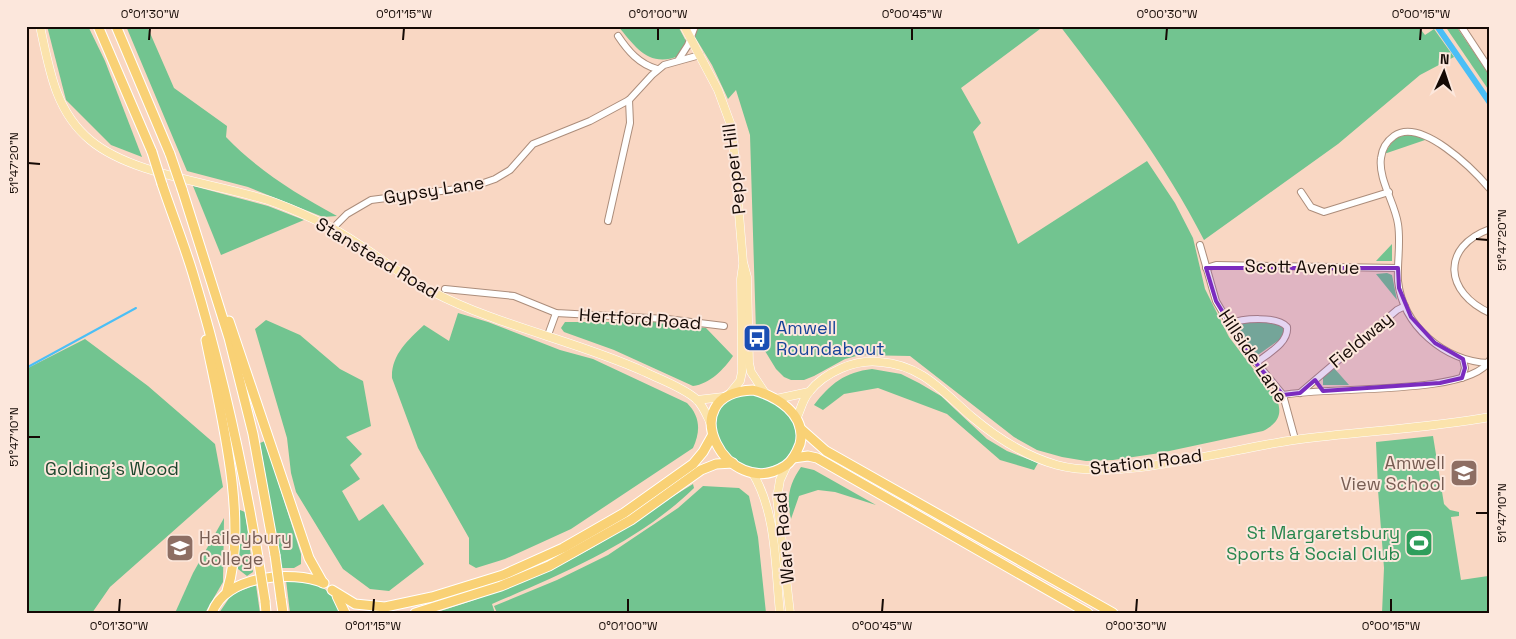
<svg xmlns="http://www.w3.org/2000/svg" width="1516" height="639" font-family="'Space Grotesk',sans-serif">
<rect width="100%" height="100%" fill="#f9d7c3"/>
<g fill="#72c490">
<path d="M 47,26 L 88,26 L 105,61 L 142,157 L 111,145 L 66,100 Z"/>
<path d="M 126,26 L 147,26 L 174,88 L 227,126 L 226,137 C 260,172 295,193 337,216 L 323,217 L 248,187 L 187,171 Z"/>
<path d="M 618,26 L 678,26 L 687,43 L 681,55 C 650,69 636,48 618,26 Z"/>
<path d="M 697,26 L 1044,26 L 961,88 L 981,123 L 973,132 L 1018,244 L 1147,161 L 1175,203 L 1193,238 L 1205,289 L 1229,337 L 1277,400 C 1283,415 1277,424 1263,431 L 1160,453 L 1113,460 L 1086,461 L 1062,457 L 1037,450 L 1014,437 L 910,356 L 860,355 L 845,359 L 814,376 L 804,380 L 791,380 L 784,377 L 776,369 L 765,351 L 756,332 L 750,135 L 736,90 L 728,99 L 712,65 L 695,37 Z"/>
<path d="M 1060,26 L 1418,26 L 1425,35 L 1434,29 L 1454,57 L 1420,75 L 1338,144 L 1204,240 C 1165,163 1112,94 1060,26 Z"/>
<path d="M 1445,26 L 1456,26 L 1490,76 L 1490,92 Z"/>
<path d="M 1409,134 L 1428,139 L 1384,154 L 1395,138 Z"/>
<path d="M 193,186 L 268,206 L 304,220 L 221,255 Z"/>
<path d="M 1392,244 L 1392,261 L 1376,261 Z"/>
<path d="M 1387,273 L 1392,275 L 1397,300 L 1376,274 Z"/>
<path d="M 458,313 L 488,322 L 560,350 L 593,359 L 687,403 C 700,416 701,431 693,448 L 571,529 L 505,559 L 476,568 L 469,564 L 469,538 L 418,448 L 392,378 C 391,355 408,340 424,325 L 449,341 Z"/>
<path d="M 266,320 L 300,335 L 340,369 L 363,381 L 371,426 L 346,437 L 362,454 L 350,465 L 360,479 L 342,491 L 359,521 L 383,504 L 424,564 L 389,591 L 370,589 L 343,569 L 296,492 L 291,473 L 287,438 L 255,329 Z"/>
<path d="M 565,322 L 657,322 L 706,328 L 733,356 C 724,369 710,384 693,386 L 614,350 L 564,332 L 561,328 Z"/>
<path d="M 1242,323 L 1275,323 L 1283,327 L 1284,334 L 1279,340 L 1255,357 L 1236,329 L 1237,326 Z"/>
<path d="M 85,339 L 148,386 L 215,444 L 223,487 L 110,587 L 92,613 L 26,613 L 26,369 Z"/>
<path d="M 1334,368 L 1349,385 L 1323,385 L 1323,378 Z"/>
<path d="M 872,369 L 901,374 L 919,383 L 941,396 L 987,439 L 1007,451 L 1038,463 L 1034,470 L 1000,460 L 947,414 L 878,388 L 844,394 L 823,410 L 814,405 C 830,384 845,372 872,369 Z"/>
<path d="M 754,394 C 776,402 803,416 795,444 C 793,451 789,459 782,462 C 737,489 692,425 728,401 C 735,396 746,396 754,394 Z"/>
<path d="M 1433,436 L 1444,504 L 1450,510 L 1459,512 L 1459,516 L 1451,517 L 1461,580 L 1488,576 L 1490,613 L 1382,613 L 1384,568 L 1378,490 L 1376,442 Z"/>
<path d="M 265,441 L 301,554 L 301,564 L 294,568 L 281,568 L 260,443 Z"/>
<path d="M 801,467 L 814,470 L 876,505 L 835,492 L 818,490 L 799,496 L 791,519 C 786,499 789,484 801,467 Z"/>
<path d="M 693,484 L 694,488 C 639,542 562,574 492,604 L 495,613 L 434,613 C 478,599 524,584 566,562 C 610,540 650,510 693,484 Z"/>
<path d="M 703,486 L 739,488 L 749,496 L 758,537 L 766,613 L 497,613 L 494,606 L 557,580 L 608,555 L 678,508 Z"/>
<path d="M 240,510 L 245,512 L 253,572 L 247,576 L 238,569 L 236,514 Z"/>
<path d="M 224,518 L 223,582 L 205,613 L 175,613 L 193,573 Z"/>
<path d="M 295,579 C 321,585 330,587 341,613 L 290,613 L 286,580 Z"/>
<path d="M 256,585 L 260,613 L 219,613 L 232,594 Z"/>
</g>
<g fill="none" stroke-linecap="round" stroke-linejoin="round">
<path stroke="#4bbff6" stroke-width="2" d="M 26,368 L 136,308"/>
<path stroke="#4bbff6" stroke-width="6" d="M 1437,26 L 1490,103"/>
<defs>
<g id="minor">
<path d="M 1461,26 L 1490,70"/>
<path d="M 618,36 C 628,51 639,64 657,69"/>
<path d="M 679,59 L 688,45 L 695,26"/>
<path d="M 1301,192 L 1311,207 L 1324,212 L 1389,192"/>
<path d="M 608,221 L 630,123 L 629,100"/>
<path d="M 333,228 L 347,214 L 371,200 L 472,187 L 495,179 L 510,170 L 533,144 L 590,121 L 629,100 L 652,75 L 664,65 L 700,55"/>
<path d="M 1490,229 C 1440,247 1445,293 1490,313"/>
<path d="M 1200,245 L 1216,301 L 1242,345 L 1283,395 L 1295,439"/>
<path d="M 1206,268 L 1216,265 L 1398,268"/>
<path d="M 445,289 L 514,296 L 556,313 L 667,319 L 724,326"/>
<path d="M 1229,324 C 1243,318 1277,316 1287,327 C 1289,343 1267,354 1256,363"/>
<path d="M 548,335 L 556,313"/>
<path d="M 1489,363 C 1444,361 1403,326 1398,281 C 1397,262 1401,243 1398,224 C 1395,203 1378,179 1381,158 C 1382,149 1387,141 1394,136 C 1421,117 1473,169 1490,189"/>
<path d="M 1462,378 L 1465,368 L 1463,359"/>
<path d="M 1300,393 L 1397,310 L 1405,306"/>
<path d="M 1283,395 C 1323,386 1470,396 1489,361"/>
</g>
<g id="major">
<path d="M 40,26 C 49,68 55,111 90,140 C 134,177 221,183 276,203 C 295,210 314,219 332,228 C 367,247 398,274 433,292 C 498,326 577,341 645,372 C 661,380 682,387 696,399 C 703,405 707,416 711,424"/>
<path d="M 684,26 L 718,90 L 732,128 L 743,262 L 747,277 L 749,363 L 751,372 L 765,393"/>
<path d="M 731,392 L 740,381 L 742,372 L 741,279 L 743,265"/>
<path d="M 776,399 L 809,392"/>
<path d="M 697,400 L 723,397"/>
<path d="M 796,419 C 801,410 802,400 809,392 C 825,372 855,359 880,362 C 922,365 942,391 972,417 C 997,438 1025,456 1057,465 C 1118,482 1229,449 1294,440 C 1359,431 1425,429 1490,417"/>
<path d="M 787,465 L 780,480 L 777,498 L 790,613"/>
<path d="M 752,472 C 777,513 775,566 780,613"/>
</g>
<g id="highway">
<path d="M 98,26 L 152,152"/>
<path d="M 116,26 L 170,154"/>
<path d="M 162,184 C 172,214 184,244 193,274 C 221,367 242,461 258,557"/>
<path d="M 182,189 L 229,338 L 253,434 L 275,555"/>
<path d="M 229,321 L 309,558 L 323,583"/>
<path d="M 206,340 C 220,410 249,522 227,591"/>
<path d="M 753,390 C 776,396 807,414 800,444 C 797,452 793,461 785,466 C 727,503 670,393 753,390 Z"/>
<path d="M 800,428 L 826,451 L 1113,613"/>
<path d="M 793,458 L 808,456 L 817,458 L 1088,613"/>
<path d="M 332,590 L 355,604 L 385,607 L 432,597 L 503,575 L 563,548 L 624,513 L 693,464 L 703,452 L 712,436"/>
<path d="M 337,596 L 345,613"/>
<path d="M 281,599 L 283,613"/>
<path d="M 265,601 L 266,613"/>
<path d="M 212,613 C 225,575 292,570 324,583"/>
<path d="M 415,613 L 501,586 L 549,566 L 631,520 L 701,470 L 716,464 L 733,463"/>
</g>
</defs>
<use href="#minor" stroke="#ac8d7b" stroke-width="8"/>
<use href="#major" stroke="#fff" stroke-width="9"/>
<use href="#highway" stroke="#fff" stroke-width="11"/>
<use href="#minor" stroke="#fff" stroke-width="6"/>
<use href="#major" stroke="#fbe3ac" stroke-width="8"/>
<use href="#highway" stroke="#f9d175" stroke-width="9"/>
<defs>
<g id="highway-bridge">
<path d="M 152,152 L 162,184"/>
<path d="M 170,154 L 182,189"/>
<path d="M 275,555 L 281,599"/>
<path d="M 258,557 L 265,601"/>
</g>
</defs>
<use href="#highway-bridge" stroke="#fff" stroke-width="11" stroke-linecap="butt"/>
<use href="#highway-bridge" stroke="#f9d175" stroke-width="9"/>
</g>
<path fill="#7b2cbf" fill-opacity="0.2" stroke="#7b2cbf" stroke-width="4" stroke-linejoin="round" d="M 1206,268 L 1398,268 L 1399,288 L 1411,317 L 1435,343 L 1463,359 L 1465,368 L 1462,378 L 1440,383 L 1323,391 L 1315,380 L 1300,393 L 1283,395 L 1249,355 L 1216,301 Z"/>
<path fill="none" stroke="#150a05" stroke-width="2" d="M 149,40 L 150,28M 403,40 L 404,28M 658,40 L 658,28M 912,40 L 912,28M 1166,40 L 1167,28M 1420,40 L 1421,28M 28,163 L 40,164M 1476,239 L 1488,240M 28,437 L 40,437M 1476,513 L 1488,513M 119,612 L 120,599M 373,612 L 374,599M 628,612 L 628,599M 882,612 L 883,599M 1136,612 L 1137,599M 1391,612 L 1391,599"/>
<defs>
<symbol id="bus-square" viewBox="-11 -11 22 22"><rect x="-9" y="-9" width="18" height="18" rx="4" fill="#1a4fb4" stroke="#fce7dc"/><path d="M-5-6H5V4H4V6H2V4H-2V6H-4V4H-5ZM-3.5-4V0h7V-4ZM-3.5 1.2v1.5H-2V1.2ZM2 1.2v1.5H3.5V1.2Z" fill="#fff"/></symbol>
<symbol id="school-square" viewBox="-11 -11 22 22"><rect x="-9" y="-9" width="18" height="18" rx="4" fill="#8d6e63" stroke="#fce7dc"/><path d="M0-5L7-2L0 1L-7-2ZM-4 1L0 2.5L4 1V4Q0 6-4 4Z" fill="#fff"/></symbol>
<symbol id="stadium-square" viewBox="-11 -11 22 22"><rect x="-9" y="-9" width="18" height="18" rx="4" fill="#2e9e5b" stroke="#fce7dc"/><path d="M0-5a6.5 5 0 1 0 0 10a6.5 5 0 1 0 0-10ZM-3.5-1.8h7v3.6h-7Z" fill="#fff"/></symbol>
</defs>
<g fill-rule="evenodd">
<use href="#bus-square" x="741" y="322" width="32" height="32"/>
<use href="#school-square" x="1448" y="457" width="32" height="32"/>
<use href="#stadium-square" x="1403" y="527" width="32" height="32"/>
<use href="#school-square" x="164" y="532" width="32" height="32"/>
</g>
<g text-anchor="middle" stroke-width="4" stroke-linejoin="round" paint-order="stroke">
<g font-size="18" fill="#150a05" stroke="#fce7dc">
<text transform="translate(734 169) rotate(-97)" y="6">Pepper Hill</text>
<text transform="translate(434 190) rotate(-9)" y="6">Gypsy Lane</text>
<text transform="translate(377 258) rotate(31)" y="6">Stanstead Road</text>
<text transform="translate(1302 267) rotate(1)" y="6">Scott Avenue</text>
<text transform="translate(640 319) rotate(4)" y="6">Hertford Road</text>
<text transform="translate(1361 340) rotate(-40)" y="6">Fieldway</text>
<text transform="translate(1253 356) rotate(56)" y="6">Hillside Lane</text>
<text transform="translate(1146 462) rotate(-7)" y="6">Station Road</text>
<text transform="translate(784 538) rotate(-95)" y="6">Ware Road</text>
</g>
<g font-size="18" fill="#164399" stroke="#fce7dc" text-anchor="start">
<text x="776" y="334">Amwell<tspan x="776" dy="21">Roundabout</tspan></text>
</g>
<g font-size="18" fill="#785e54" stroke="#fce7dc" text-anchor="end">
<text x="1445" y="469">Amwell<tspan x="1445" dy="21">View School</tspan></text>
<text x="199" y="544" text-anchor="start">Haileybury<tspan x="199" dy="21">College</tspan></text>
</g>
<g font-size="18" fill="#1e472e" stroke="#fce7dc">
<text x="112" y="475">Golding's Wood</text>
</g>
<g font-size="18" fill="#27864d" stroke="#fce7dc" text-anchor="end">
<text x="1400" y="539">St Margaretsbury<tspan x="1400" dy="21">Sports &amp; Social Club</tspan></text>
</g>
</g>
<rect width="1516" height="639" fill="none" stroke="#fce7dc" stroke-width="55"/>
<g transform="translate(1444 72) rotate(3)" stroke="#fce7dc" stroke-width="4" paint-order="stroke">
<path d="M0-4L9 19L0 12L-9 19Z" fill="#150a05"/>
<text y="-8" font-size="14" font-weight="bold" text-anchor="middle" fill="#150a05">N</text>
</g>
<rect x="28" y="28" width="1460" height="584" fill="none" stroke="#150a05" stroke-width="2"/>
<g font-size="12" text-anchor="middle" fill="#150a05">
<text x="150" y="18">0°01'30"W</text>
<text x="404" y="18">0°01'15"W</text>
<text x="658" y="18">0°01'00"W</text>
<text x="912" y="18">0°00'45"W</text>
<text x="1167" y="18">0°00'30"W</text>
<text x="1421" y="18">0°00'15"W</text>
<text transform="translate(14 163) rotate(-90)" y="4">51°47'20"N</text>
<text transform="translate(1502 240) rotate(-90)" y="4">51°47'20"N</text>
<text transform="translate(14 437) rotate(-90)" y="4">51°47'10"N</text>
<text transform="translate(1502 513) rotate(-90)" y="4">51°47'10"N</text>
<text x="119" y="630">0°01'30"W</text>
<text x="373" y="630">0°01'15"W</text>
<text x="628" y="630">0°01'00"W</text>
<text x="882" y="630">0°00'45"W</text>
<text x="1136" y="630">0°00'30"W</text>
<text x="1391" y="630">0°00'15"W</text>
</g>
</svg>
